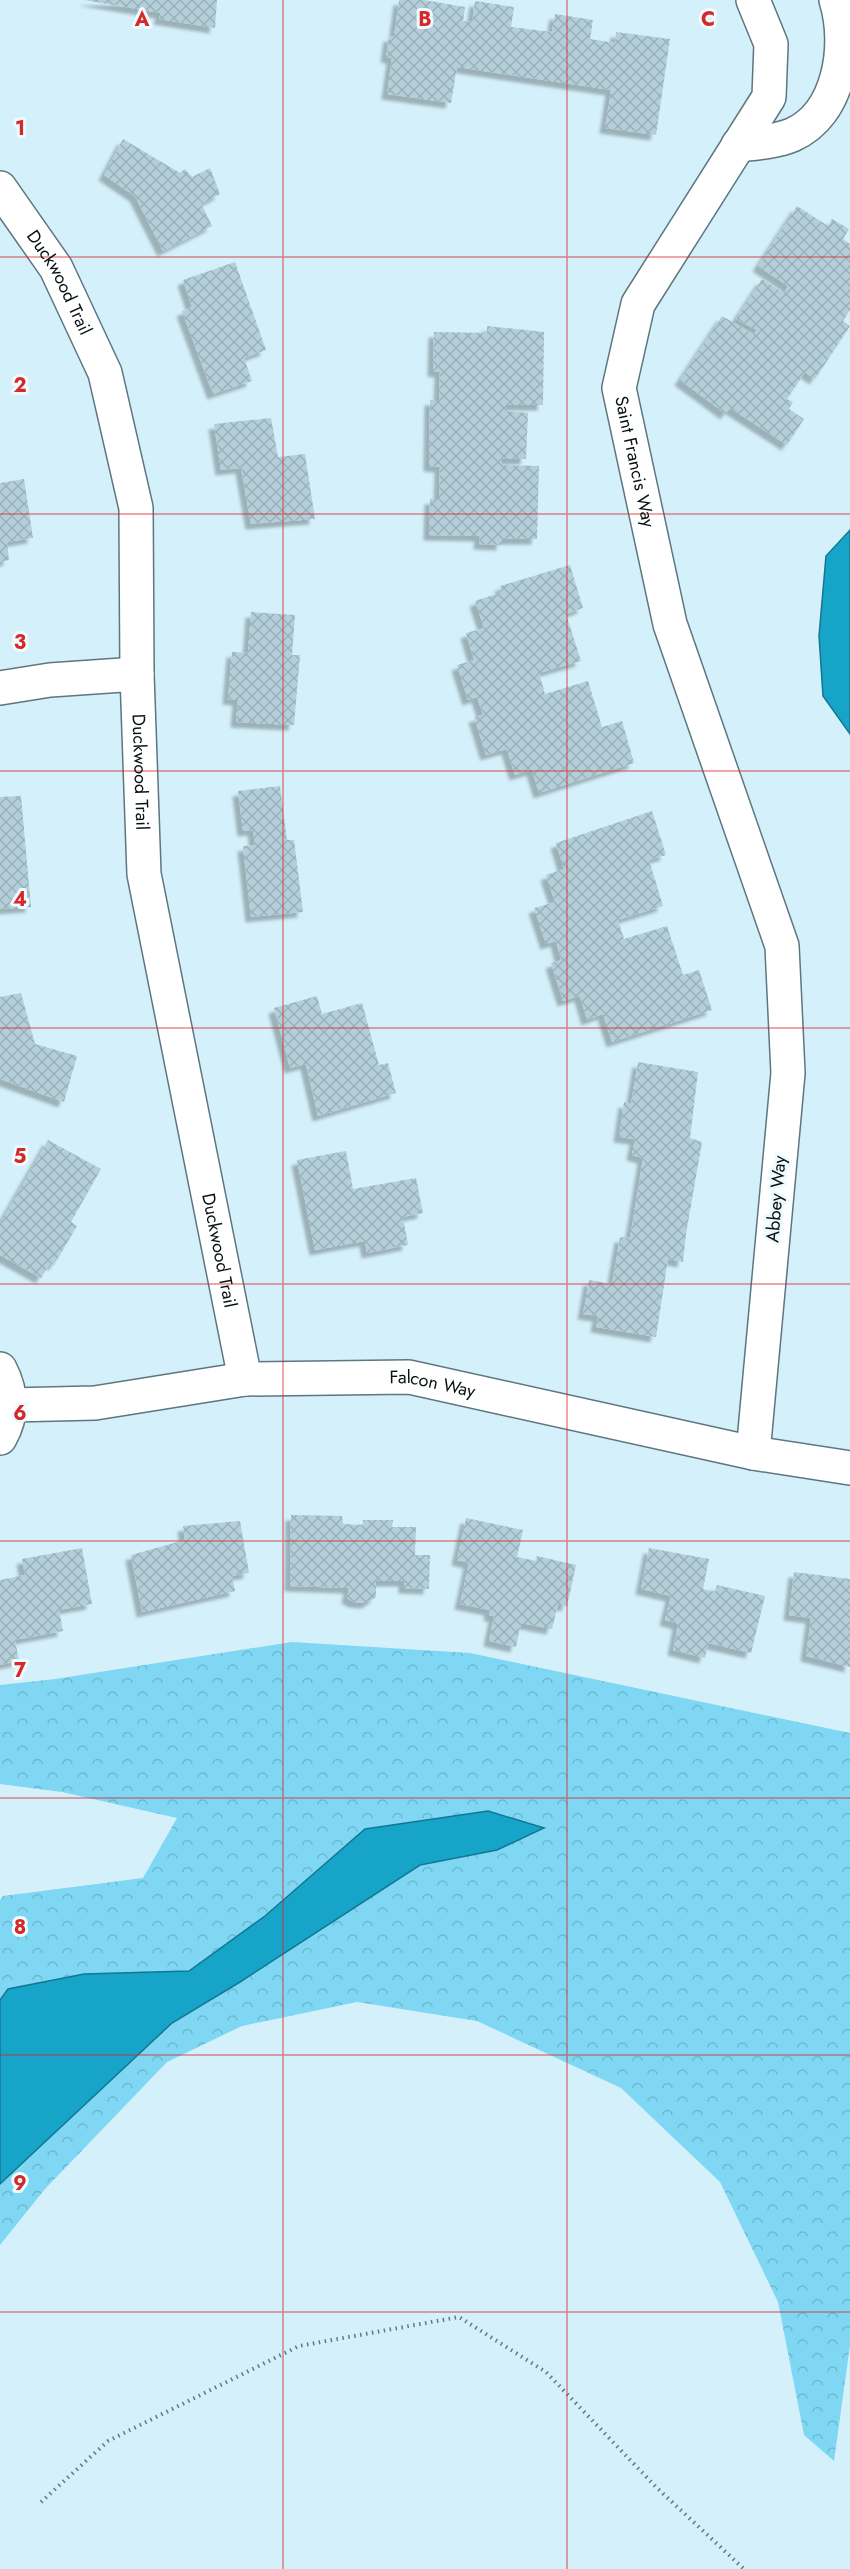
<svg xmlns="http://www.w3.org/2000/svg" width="850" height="2569" font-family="Jost,sans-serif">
<defs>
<pattern id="forest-crowns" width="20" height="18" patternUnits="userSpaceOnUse" patternTransform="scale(1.5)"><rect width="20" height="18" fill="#7fd7f4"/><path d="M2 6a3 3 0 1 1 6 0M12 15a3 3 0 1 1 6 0" fill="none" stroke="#6cb8d0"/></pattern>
<pattern id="building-cross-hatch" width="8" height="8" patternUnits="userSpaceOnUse" patternTransform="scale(1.5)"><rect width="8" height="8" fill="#b4cfd9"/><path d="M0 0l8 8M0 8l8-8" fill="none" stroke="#99b1b9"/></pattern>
<filter id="shadow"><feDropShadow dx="-5.5" dy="5.5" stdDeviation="1.5" flood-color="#0004"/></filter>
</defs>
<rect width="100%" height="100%" fill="#d4f0fa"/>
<path fill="url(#forest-crowns)" d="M 292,1642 L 470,1653 L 850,1733 L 850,2345 L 834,2461 L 804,2435 L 778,2302 L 720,2182 L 621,2088 L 477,2021 L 357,2002 L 242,2026 L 167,2062 L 45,2189 L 0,2245 L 0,2184 L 172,2023 L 240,1982 L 420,1865 L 497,1850 L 543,1828 L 488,1811 L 265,1916 L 189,1971 L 84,1974 L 8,1989 L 0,2000 L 0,1900 L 3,1896 L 143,1878 L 177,1818 L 62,1792 L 0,1784 L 0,1685 L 55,1679 Z"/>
<g fill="#16a4c8" stroke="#127892" stroke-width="1.5">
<path d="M 850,530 L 850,734 L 823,696 L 819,636 L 826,556 Z"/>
<path d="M 488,1811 L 544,1828 L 497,1850 L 420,1865 L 240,1982 L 172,2023 L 0,2184 L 0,2000 L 8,1989 L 84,1974 L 189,1971 L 265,1916 L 365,1829 Z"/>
</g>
<g fill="url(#building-cross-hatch)" filter="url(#shadow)">
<path d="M 84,0 L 217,0 L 215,28 L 159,19 L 161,13 Z"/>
<path d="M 399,0 L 424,0 L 465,7 L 463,21 L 472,22 L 475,1 L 514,7 L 511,27 L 552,32 L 555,14 L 593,20 L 590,39 L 615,43 L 616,32 L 670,39 L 656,135 L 605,128 L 611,90 L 457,67 L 451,103 L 387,94 L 392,58 L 386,57 L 389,36 L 394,37 Z"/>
<path d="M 123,139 L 180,173 L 185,169 L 192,177 L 210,168 L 220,194 L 204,203 L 199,199 L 212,226 L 163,251 L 135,196 L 104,175 Z"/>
<path d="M 797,206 L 828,226 L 832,219 L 849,229 L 843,239 L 850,244 L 850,310 L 843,321 L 850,326 L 815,379 L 805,372 L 787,399 L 793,402 L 789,409 L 804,419 L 787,445 L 730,408 L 726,414 L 680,380 L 722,316 L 754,334 L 757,330 L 736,319 L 762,279 L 784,293 L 788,286 L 758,266 Z"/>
<path d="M 235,262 L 266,350 L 244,358 L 252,381 L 213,394 L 182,311 L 192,307 L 183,280 Z"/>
<path d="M 487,326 L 544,332 L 543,405 L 506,405 L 506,411 L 528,413 L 526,459 L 502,459 L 502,465 L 539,466 L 537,539 L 502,539 L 502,545 L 479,544 L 480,536 L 429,535 L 430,499 L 439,499 L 440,467 L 429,466 L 430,400 L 439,400 L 440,372 L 433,371 L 434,332 L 487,333 Z"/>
<path d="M 271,418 L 278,457 L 305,454 L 315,519 L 251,524 L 241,468 L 221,470 L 214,424 Z"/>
<path d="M 24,479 L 33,538 L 7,542 L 9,560 L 0,562 L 0,483 Z"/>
<path d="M 570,565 L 583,608 L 566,614 L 581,661 L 539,673 L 545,694 L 588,681 L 602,727 L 622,721 L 634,763 L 539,793 L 532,770 L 515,775 L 507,749 L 486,755 L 474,717 L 483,715 L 477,697 L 468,700 L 457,665 L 474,660 L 466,633 L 484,628 L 475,601 L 502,592 L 500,586 Z"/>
<path d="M 251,612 L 295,615 L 292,655 L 300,655 L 294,725 L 236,722 L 238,700 L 228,699 L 232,652 L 248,653 Z"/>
<path d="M 280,786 L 287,840 L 294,840 L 303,912 L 251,917 L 243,846 L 255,845 L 253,830 L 243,831 L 238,791 Z"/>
<path d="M 21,796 L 31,907 L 0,909 L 0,797 Z"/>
<path d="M 652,811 L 666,855 L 649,860 L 663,906 L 618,920 L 624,939 L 667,926 L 683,975 L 699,970 L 712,1010 L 612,1042 L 603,1014 L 587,1020 L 580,996 L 563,1001 L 551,963 L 561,960 L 556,941 L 546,944 L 534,908 L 555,902 L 546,875 L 564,869 L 556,843 Z"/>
<path d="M 21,993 L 35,1044 L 77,1056 L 64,1102 L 0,1079 L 0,997 Z"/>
<path d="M 317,996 L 322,1014 L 362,1003 L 379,1065 L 388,1063 L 396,1093 L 318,1116 L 306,1064 L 290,1068 L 274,1008 Z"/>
<path d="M 638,1062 L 698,1072 L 690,1138 L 702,1142 L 686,1234 L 683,1262 L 668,1259 L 656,1337 L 596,1327 L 598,1316 L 583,1314 L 589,1280 L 612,1284 L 620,1237 L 630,1238 L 643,1158 L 632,1155 L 635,1139 L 619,1137 L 624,1102 L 631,1104 Z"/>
<path d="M 48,1140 L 101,1169 L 71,1222 L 77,1226 L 54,1265 L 50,1263 L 41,1278 L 0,1255 L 0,1224 Z"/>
<path d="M 346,1151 L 353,1189 L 416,1178 L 423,1213 L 403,1217 L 408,1245 L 367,1253 L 365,1241 L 315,1250 L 297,1160 Z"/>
<path d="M 291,1515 L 342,1516 L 343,1524 L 363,1525 L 363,1520 L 393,1520 L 392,1527 L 416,1527 L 415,1555 L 430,1555 L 429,1589 L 404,1588 L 404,1581 L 376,1581 L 376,1597 L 367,1603 L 354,1602 L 347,1598 L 349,1588 L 290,1586 Z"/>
<path d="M 466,1518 L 523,1530 L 517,1557 L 536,1561 L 537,1556 L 576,1565 L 567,1606 L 558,1604 L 552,1629 L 521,1623 L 516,1647 L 489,1641 L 494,1616 L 489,1616 L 490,1610 L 460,1604 L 469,1563 L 457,1560 Z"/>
<path d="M 240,1521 L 249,1573 L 232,1576 L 235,1591 L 142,1612 L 131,1555 L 185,1540 L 183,1526 Z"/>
<path d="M 82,1548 L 92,1604 L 59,1610 L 63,1631 L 15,1640 L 19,1661 L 0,1665 L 0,1580 L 25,1575 L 22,1559 Z"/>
<path d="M 649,1548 L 709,1559 L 703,1589 L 715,1592 L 717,1585 L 765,1596 L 751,1653 L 708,1643 L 705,1658 L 673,1650 L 678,1624 L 665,1620 L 671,1596 L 641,1589 Z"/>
<path d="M 794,1572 L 850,1579 L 850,1667 L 806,1656 L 811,1618 L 789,1615 Z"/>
</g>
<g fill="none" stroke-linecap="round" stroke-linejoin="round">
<defs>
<g id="street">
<path id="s1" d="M 753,0 L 771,44 L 769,97 L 638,304 L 619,388 L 670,624 L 782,946 L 788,1073 L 753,1453"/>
<path d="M 738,145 C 756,143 775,142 792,135 C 840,114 850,45 836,0"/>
<path id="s2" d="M 0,188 L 56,268 L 105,373 L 136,508 L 137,674 L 144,874 L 245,1379"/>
<path d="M 0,688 L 50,680 L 137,674"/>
<path d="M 0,1369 C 12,1392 13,1415 0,1438"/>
<path id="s3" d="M 11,1405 L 95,1403 L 245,1379 L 409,1377 L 753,1453 L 850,1468"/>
</g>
</defs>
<use href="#street" stroke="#5d767f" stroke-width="36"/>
<path stroke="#66787e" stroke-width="4" stroke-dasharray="1.5 4.5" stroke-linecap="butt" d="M 41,2502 L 108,2441 L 299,2346 L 459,2317 L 546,2372 L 656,2487 L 744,2569"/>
<use href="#street" stroke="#fff" stroke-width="33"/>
</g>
<path fill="none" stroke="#d62828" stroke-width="1.5" stroke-opacity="0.55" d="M 283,0 L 283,2569M 567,0 L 567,2569M 0,257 L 850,257M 0,514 L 850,514M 0,771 L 850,771M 0,1028 L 850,1028M 0,1284 L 850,1284M 0,1541 L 850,1541M 0,1798 L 850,1798M 0,2055 L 850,2055M 0,2312 L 850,2312"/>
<g text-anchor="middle" stroke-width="6" stroke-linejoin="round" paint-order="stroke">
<g font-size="18" fill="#081215" stroke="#eefafe">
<text dy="6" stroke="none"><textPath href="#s2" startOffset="112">Duckwood Trail</textPath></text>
<text dy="6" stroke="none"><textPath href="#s1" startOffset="507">Saint Francis Way</textPath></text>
<text dy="6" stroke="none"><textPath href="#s2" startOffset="616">Duckwood Trail</textPath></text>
<text transform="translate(776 1199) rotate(-85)" y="6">Abbey Way</text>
<text dy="6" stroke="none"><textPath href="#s2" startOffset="1102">Duckwood Trail</textPath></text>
<text dy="6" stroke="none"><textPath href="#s3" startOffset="424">Falcon Way</textPath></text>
</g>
</g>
<g font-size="20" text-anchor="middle" font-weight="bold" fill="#d62828" stroke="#eefafe" stroke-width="6" stroke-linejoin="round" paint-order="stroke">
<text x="142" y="26">A</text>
<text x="425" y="26">B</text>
<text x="708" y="26">C</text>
<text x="20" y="135">1</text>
<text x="20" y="392">2</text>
<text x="20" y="649">3</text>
<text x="20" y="906">4</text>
<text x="20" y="1163">5</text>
<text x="20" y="1420">6</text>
<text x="20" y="1677">7</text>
<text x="20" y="1934">8</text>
<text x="20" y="2190">9</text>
</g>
</svg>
